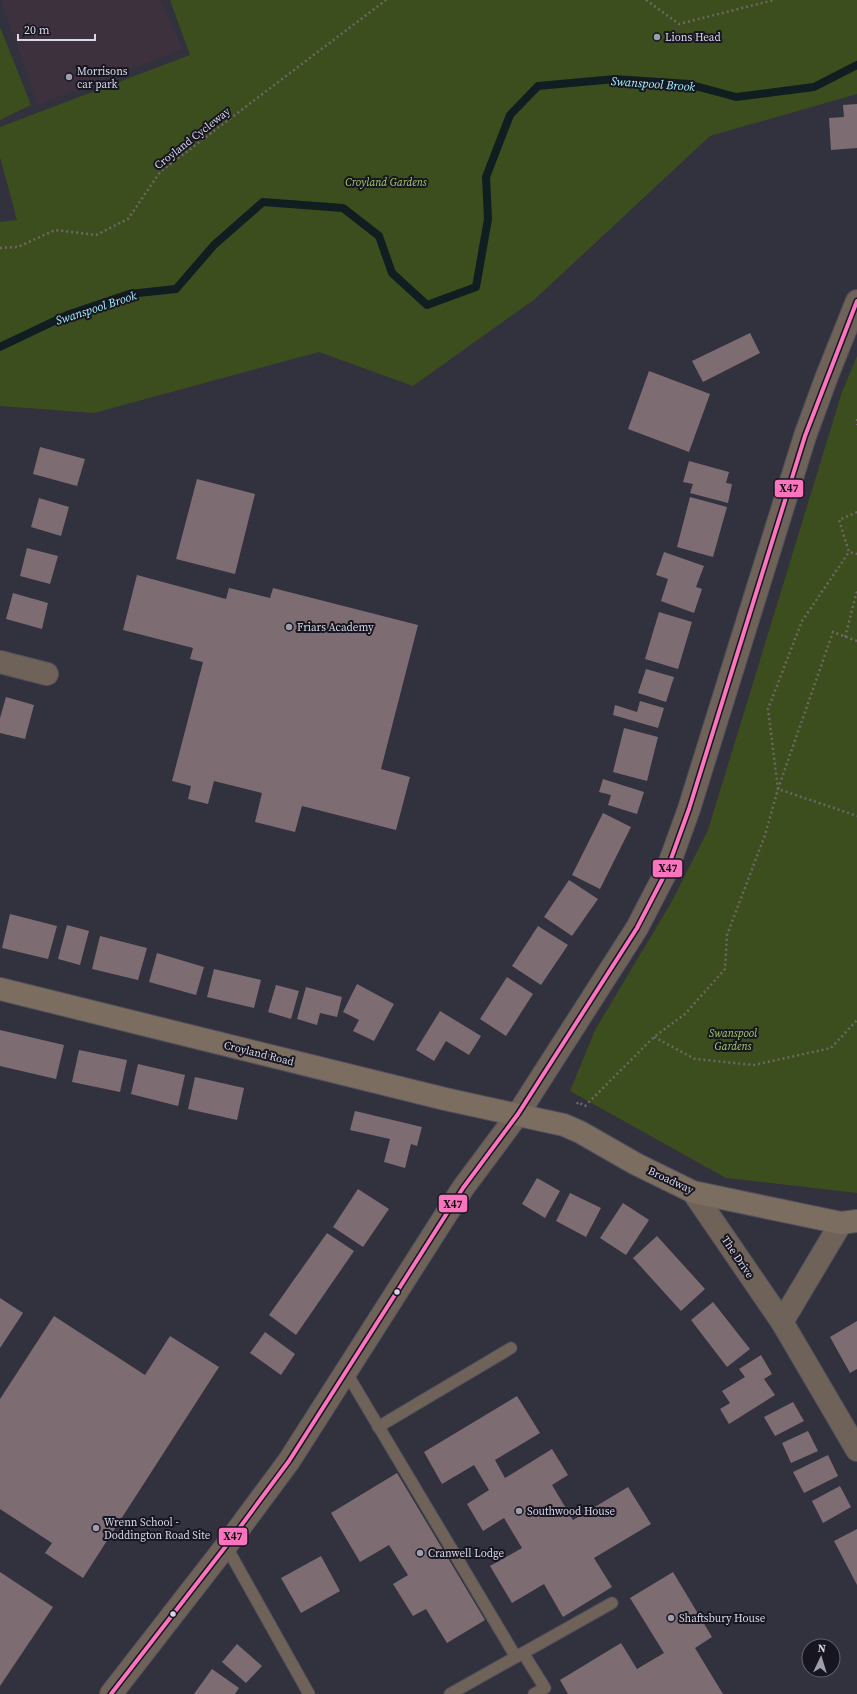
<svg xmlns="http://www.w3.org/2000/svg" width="857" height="1694" font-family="'Source Serif 4',serif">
<rect width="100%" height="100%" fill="#32313e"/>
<path fill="#3d313e" d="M 1,0 L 160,0 L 183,49 L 38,105 Z"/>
<g fill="#3c4e1d">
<path d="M 170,0 L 857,0 L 857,94 L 710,136 L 535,299 L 413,386 L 319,352 L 94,413 L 0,406 L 0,222 L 17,220 L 0,157 L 0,127 L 190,55 Z"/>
<path d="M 0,27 L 31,105 L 0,120 Z"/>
<path d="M 857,356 L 857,1193 L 726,1178 L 570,1091 L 595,1030 L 671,903 L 708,830 L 842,392 Z"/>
</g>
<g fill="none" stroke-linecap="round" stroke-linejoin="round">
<path stroke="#101e21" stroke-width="8" d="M 0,347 L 67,315 L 129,294 L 176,289 L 214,245 L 263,202 L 343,208 L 379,236 L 392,273 L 427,305 L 476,287 L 488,219 L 486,177 L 510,115 L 538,86 L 615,79 L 688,84 L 736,97 L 814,87 L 857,65"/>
</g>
<g fill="#7d6d72">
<path d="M 857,104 L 857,148 L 831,150 L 829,118 L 844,117 L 843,105 Z"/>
<path d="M 750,333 L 760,353 L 703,382 L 692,361 Z"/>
<path d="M 649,371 L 710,394 L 689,452 L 628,429 Z"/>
<path d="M 40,447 L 85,459 L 77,486 L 33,474 Z"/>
<path d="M 689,461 L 729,472 L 726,483 L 732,484 L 728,503 L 690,493 L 693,484 L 683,482 Z"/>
<path d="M 197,479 L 255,494 L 235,574 L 176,559 Z"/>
<path d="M 690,497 L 727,507 L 713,557 L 677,547 Z"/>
<path d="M 39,498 L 69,507 L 61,536 L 31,527 Z"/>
<path d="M 27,548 L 58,556 L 50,584 L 20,576 Z"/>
<path d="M 664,552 L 704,566 L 696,587 L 702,589 L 694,613 L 661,601 L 668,579 L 656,575 Z"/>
<path d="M 137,575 L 226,599 L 229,588 L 270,598 L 273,588 L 418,625 L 381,769 L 410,777 L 396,830 L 302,806 L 295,832 L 255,822 L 262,793 L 214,781 L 208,804 L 188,799 L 191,786 L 172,781 L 203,662 L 190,659 L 193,648 L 123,630 Z"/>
<path d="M 13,593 L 48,603 L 42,629 L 6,619 Z"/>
<path d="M 659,612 L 692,622 L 678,669 L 645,659 Z"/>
<path d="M 646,669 L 674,677 L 666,702 L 638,693 Z"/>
<path d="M 6,697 L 34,705 L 25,739 L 0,733 L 0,718 Z"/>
<path d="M 640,701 L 664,708 L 658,728 L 613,715 L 615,705 L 637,712 Z"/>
<path d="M 624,728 L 658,737 L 647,781 L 613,772 Z"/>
<path d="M 603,779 L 644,792 L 637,814 L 608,805 L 611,795 L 599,792 Z"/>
<path d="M 603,813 L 631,827 L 600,889 L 572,875 Z"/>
<path d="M 569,880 L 598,899 L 572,936 L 544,917 Z"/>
<path d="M 10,914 L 57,926 L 48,959 L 2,948 Z"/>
<path d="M 67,925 L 89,931 L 80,965 L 58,959 Z"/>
<path d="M 538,926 L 568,945 L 541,985 L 512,966 Z"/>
<path d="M 100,936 L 147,948 L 138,980 L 92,969 Z"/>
<path d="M 157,953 L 204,967 L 196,995 L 149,982 Z"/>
<path d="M 214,969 L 261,980 L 254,1008 L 207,997 Z"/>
<path d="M 507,977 L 533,994 L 506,1036 L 480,1019 Z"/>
<path d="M 357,984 L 394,1004 L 374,1041 L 353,1031 L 359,1020 L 343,1012 Z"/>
<path d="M 276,985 L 299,991 L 291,1019 L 268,1012 Z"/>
<path d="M 306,987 L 342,997 L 337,1017 L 320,1013 L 317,1025 L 297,1019 Z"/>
<path d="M 440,1011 L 481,1036 L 469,1055 L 446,1041 L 434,1061 L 416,1050 Z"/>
<path d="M 0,1030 L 64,1045 L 56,1079 L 0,1066 Z"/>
<path d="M 79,1050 L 127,1060 L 120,1092 L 72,1082 Z"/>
<path d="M 138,1064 L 185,1075 L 178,1106 L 131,1094 Z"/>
<path d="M 195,1077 L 244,1088 L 237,1120 L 188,1109 Z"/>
<path d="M 355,1111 L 422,1127 L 417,1146 L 411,1144 L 405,1168 L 384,1162 L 390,1139 L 350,1130 Z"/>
<path d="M 537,1178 L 560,1191 L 545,1218 L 522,1204 Z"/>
<path d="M 358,1189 L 389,1209 L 363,1247 L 333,1227 Z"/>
<path d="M 570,1193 L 601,1208 L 586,1237 L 556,1221 Z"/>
<path d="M 623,1203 L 649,1220 L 626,1255 L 600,1238 Z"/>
<path d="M 327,1233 L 354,1251 L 296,1335 L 269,1315 Z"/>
<path d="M 657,1236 L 705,1289 L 681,1311 L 633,1258 Z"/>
<path d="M 0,1298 L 23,1313 L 0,1348 Z"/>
<path d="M 713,1302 L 750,1349 L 727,1367 L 691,1320 Z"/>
<path d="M 54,1316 L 145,1375 L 170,1336 L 219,1367 L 83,1578 L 45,1553 L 52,1543 L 0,1509 L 0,1399 Z"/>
<path d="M 857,1321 L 857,1369 L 850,1373 L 830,1337 Z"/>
<path d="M 265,1332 L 295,1354 L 281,1375 L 250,1353 Z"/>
<path d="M 761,1355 L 772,1374 L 764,1379 L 775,1395 L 729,1424 L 720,1409 L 730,1403 L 722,1391 L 745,1377 L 739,1369 Z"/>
<path d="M 517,1396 L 540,1433 L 495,1460 L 505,1478 L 552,1449 L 568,1475 L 552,1485 L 573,1520 L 628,1487 L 651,1524 L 594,1558 L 612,1587 L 563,1617 L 544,1584 L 512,1603 L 490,1566 L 522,1548 L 504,1518 L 483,1531 L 467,1504 L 489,1490 L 474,1465 L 442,1484 L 424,1452 Z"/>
<path d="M 793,1402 L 804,1421 L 775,1436 L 764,1417 Z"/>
<path d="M 808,1431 L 818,1451 L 791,1463 L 782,1443 Z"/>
<path d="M 828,1455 L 838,1476 L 804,1493 L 793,1472 Z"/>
<path d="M 397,1473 L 485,1620 L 447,1643 L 426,1609 L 413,1616 L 393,1584 L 408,1575 L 389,1545 L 360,1562 L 331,1513 Z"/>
<path d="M 840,1486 L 851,1507 L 823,1523 L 812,1501 Z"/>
<path d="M 857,1529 L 857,1585 L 834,1541 Z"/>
<path d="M 321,1556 L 340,1591 L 301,1613 L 281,1578 Z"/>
<path d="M 0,1572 L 53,1607 L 0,1686 Z"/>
<path d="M 673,1572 L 712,1637 L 695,1648 L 723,1694 L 568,1694 L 560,1680 L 621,1643 L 637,1669 L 664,1653 L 630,1598 Z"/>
<path d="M 237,1644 L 262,1666 L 246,1683 L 222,1662 Z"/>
<path d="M 212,1669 L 239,1688 L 235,1694 L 194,1694 Z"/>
</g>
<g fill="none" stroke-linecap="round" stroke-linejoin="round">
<defs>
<g id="service">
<path d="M 346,1372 L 516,1657"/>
<path d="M 378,1427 L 511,1348"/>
<path d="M 226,1546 L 309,1694"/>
<path d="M 523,1653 L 545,1688 L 534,1694"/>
<path d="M 450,1694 L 612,1603"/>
</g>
<g id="minor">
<path d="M 0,662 L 47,674"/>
<path d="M 693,1192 L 782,1322"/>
<path d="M 841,1223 L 782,1322 L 857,1450"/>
</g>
<path id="tertiary" d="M 111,1694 L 226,1546 L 289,1461 L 463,1188 L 518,1114 L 637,928 L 667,870 L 689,809 L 805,436 L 827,376 L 857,301"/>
<path id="secondary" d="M 0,989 L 445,1099 L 564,1125 L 580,1132 L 636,1164 L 693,1192 L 841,1223 L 857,1221"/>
</defs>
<use href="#service" stroke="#51505c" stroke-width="13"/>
<use href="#minor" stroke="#51505c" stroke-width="24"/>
<use href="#tertiary" stroke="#51505c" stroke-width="24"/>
<use href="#secondary" stroke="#51505c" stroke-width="24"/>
<g stroke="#6e6764" stroke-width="2.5" stroke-dasharray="2 3" stroke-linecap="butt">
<path d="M 646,0 L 679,24 L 774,0"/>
<path d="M 0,248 L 18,247 L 55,230 L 96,235 L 128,219 L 160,172 L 386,0"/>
<path d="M 857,419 L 857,425"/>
<path d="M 857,512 L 839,520 L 849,552 L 857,554"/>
<path d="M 845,637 L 857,591"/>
<path d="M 857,641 L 833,632 L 778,789 L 857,816"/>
<path d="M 654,1037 L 695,1059 L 754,1065 L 831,1048 L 857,1020"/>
<path d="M 577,1104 L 578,1102 L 585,1106 L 654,1037 L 685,1014 L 725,969 L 727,935 L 765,835 L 778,789 L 768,709 L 802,621 L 849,552"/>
</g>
<use href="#service" stroke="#6e6259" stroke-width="11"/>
<use href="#minor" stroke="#6e6259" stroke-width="22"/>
<use href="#tertiary" stroke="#6e6259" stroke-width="22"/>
<use href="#secondary" stroke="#7c6d61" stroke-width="22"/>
<defs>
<path id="bus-1" d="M 111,1694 L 226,1546 L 289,1461 L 463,1188 L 518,1114 L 637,928 L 667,870 L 689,809 L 805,436 L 857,301"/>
</defs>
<use href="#bus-1" stroke="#161520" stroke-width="7"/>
<use href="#bus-1" stroke="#fc73be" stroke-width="4"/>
</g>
<g fill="#9d9dac" stroke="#161520" stroke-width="1.5">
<circle cx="657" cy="37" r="4"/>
<circle cx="69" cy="77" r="4"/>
<circle cx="289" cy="627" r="4"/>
<circle cx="519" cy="1511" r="4"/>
<circle cx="96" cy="1528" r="4"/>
<circle cx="420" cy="1553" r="4"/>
<circle cx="671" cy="1618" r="4"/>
</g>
<g fill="#d7d7e7" stroke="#161520" stroke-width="1.5">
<circle cx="397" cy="1292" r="3.5"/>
<circle cx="173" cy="1614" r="3.5"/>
</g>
<g text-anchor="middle" stroke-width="4" stroke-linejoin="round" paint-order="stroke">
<g font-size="11" fill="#d7d7e7" stroke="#161520" text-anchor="start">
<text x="665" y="41">Lions Head</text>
<text x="77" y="75">Morrisons<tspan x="77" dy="13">car park</tspan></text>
<text x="297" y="631">Friars Academy</text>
<text x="527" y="1515">Southwood House</text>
<text x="104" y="1526">Wrenn School -<tspan x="104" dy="13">Doddington Road Site</tspan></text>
<text x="428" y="1557">Cranwell Lodge</text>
<text x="679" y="1622">Shaftsbury House</text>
</g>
<g font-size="11" fill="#d7d7e7" stroke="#161520">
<text transform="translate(192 138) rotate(-38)" y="4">Croyland Cycleway</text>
<text transform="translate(259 1053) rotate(14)" y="4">Croyland Road</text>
<text transform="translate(671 1180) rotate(25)" y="4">Broadway</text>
<text transform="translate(738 1257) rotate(56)" y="4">The Drive</text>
</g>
<g font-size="11" font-style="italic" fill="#a8cd6c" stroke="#161520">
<text x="386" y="186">Croyland Gardens</text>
<text x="733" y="1037">Swanspool<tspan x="733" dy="13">Gardens</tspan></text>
</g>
<g font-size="12" font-style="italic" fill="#a3f4fe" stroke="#161520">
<text transform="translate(653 84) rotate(4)" y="4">Swanspool Brook</text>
<text transform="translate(96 308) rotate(-18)" y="4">Swanspool Brook</text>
</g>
</g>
<g stroke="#161520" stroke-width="1.5">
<rect x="774" y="479" width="30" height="19" rx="4" fill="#fc73be"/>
<rect x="652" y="859" width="31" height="19" rx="4" fill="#fc73be"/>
<rect x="438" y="1194" width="30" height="19" rx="4" fill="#fc73be"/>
<rect x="218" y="1527" width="30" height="19" rx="4" fill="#fc73be"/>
</g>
<g font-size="11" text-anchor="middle" font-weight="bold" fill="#111">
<text x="789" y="492">X47</text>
<text x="668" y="872">X47</text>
<text x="453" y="1208">X47</text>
<text x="233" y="1540">X47</text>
</g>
<g transform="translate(821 1658) rotate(4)"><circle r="19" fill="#161520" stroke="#636370"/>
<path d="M0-3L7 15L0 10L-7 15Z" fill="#9d9dac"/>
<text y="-6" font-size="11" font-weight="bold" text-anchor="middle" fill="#d7d7e7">N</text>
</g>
<path d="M18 34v6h77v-6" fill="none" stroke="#d7d7e7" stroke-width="2"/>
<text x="24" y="34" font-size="12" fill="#d7d7e7" stroke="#161520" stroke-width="3" paint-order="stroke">20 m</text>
</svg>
